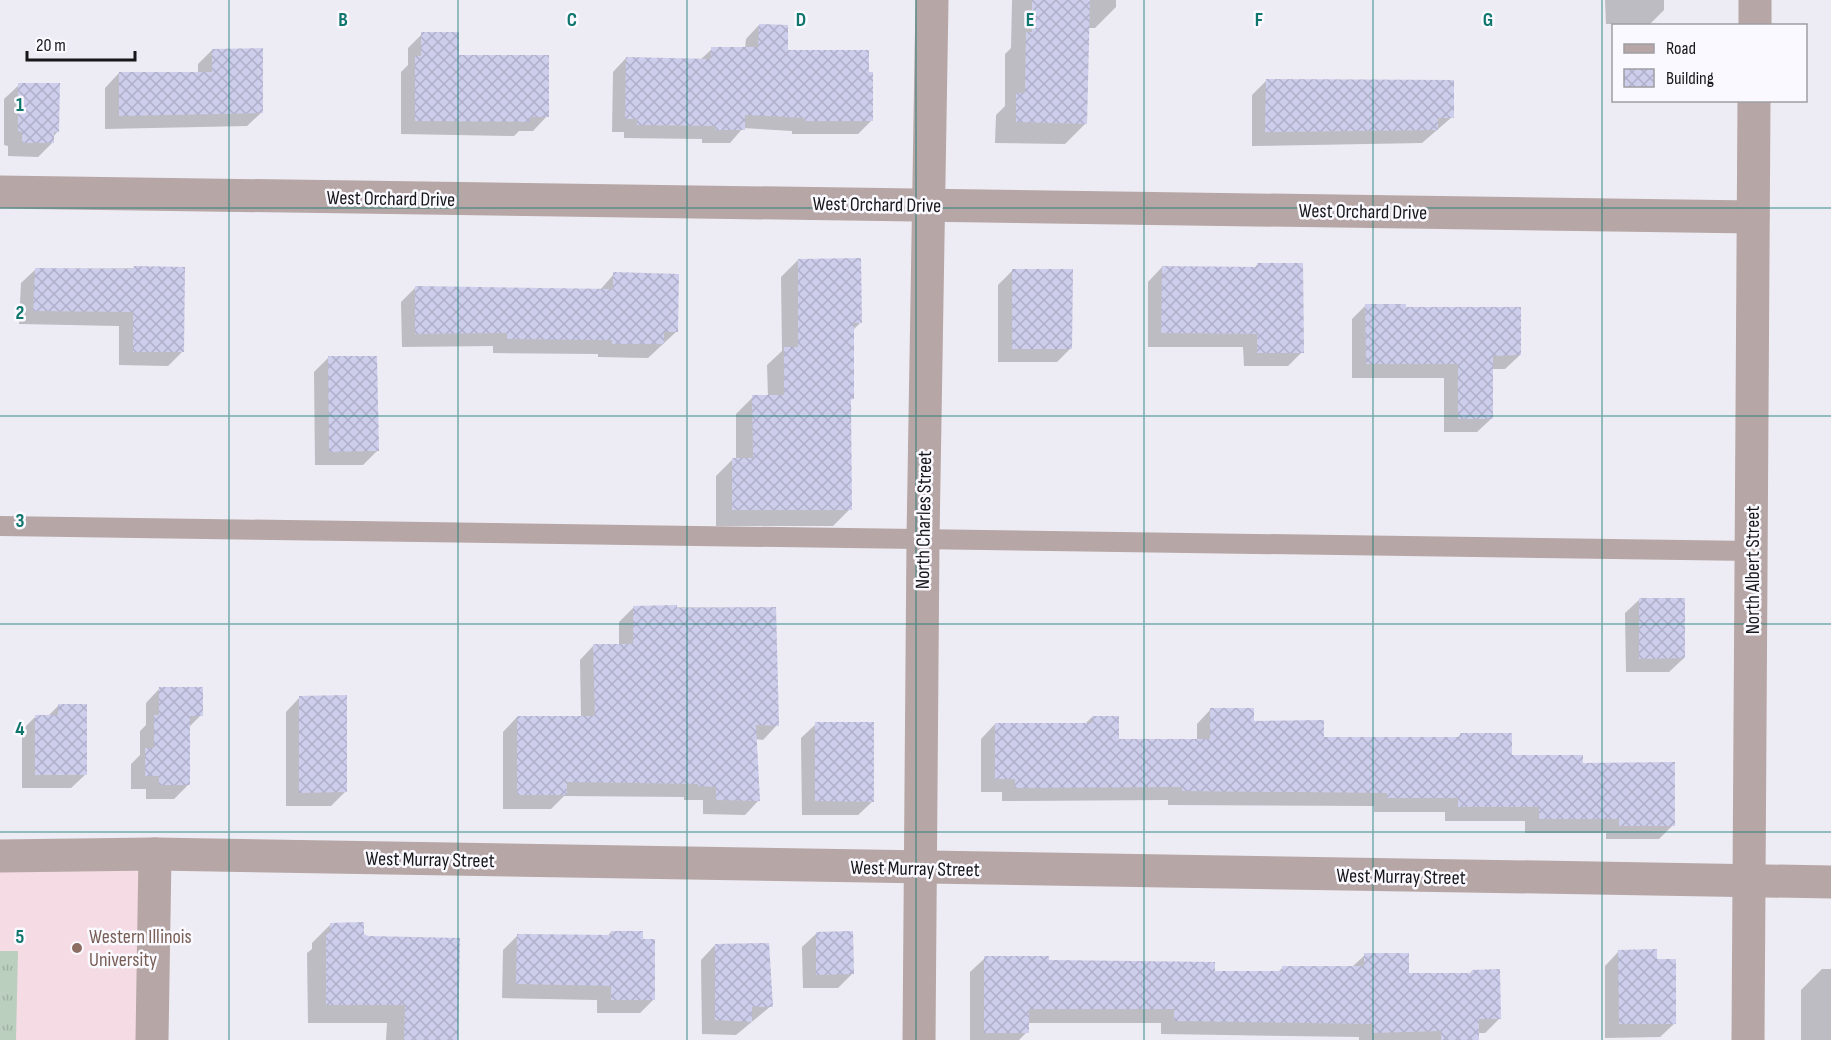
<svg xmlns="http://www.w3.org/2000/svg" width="1831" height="1040" font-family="'Sofia Sans Condensed',sans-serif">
<defs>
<pattern id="park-tufts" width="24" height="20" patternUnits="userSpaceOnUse" patternTransform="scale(1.5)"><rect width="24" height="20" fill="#bbcfbe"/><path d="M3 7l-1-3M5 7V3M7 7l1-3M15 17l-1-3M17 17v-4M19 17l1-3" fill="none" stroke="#a0b1a3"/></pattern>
<pattern id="building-cross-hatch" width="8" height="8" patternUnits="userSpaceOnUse" patternTransform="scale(1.5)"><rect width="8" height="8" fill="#cdcdec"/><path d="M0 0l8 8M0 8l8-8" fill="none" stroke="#afafca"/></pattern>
</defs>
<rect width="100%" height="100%" fill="#edebf3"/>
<path fill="#f4dbe4" d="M 155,854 L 152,1040 L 0,1040 L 0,856 Z"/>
<path fill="url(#park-tufts)" d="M 0,951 L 18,951 L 16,1040 L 0,1040 Z"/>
<g fill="#0003">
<path d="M 1012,0 L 1116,0 L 1116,7 L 1095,28 L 1088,28 L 1086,123 L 1065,144 L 995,143 L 996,115 L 1005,106 L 1005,54 L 1011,48 Z"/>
<path d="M 1605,0 L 1664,0 L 1664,10 L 1650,24 L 1606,24 Z"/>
<path d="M 759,25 L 786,51 L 872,120 L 858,134 L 792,134 L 792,131 L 743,128 L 730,143 L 702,143 L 702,139 L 624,138 L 624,132 L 612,132 L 613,72 L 626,58 L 700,60 L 712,49 L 745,49 L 746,39 Z"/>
<path d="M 422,34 L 458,56 L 547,116 L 533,131 L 519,131 L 514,136 L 401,134 L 401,72 L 408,65 L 408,48 Z"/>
<path d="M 212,50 L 262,112 L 247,126 L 105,129 L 105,88 L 119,73 L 198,73 L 198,64 Z"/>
<path d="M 1266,81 L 1452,117 L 1422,143 L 1252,146 L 1252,95 Z"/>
<path d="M 19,85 L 58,131 L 53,137 L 52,143 L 38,157 L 8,156 L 8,146 L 4,145 L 4,99 Z"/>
<path d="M 798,260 L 860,323 L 853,330 L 853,398 L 849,402 L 850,509 L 833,526 L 716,526 L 716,476 L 733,459 L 736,459 L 736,414 L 753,397 L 768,397 L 767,365 L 782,351 L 781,277 Z"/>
<path d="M 1257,265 L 1302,352 L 1288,366 L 1244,366 L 1243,347 L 1148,347 L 1148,282 L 1162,267 L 1254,268 Z"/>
<path d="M 183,268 L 182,352 L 168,366 L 119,365 L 119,326 L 19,324 L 21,283 L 36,269 Z"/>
<path d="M 1012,271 L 1071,348 L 1057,362 L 998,362 L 998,285 Z"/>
<path d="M 614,274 L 676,332 L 648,358 L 598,357 L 598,354 L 493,353 L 493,346 L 402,347 L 401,302 L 415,288 L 600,290 Z"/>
<path d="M 1366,305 L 1405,308 L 1520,355 L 1505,369 L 1491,369 L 1492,418 L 1477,432 L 1444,432 L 1444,378 L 1352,378 L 1352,319 Z"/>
<path d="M 328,358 L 377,451 L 363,465 L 315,465 L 314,372 Z"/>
<path d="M 1640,599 L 1684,658 L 1669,672 L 1626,672 L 1625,613 Z"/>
<path d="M 634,607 L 775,608 L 777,725 L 763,740 L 755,739 L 759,800 L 745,815 L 703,814 L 703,800 L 684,800 L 684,797 L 564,796 L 551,809 L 503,809 L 503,732 L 517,717 L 581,717 L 580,660 L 594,645 L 619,645 L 619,622 Z"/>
<path d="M 160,688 L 201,715 L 188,728 L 188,785 L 174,799 L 146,799 L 146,789 L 131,789 L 131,764 L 140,755 L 140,731 L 146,725 L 146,703 Z"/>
<path d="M 300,697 L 346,791 L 331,806 L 286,806 L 286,712 Z"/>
<path d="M 58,706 L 86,774 L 71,788 L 22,788 L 22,730 L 36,716 L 48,716 Z"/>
<path d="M 1211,709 L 1322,739 L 1456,739 L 1461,734 L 1510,756 L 1581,764 L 1673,825 L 1659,839 L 1606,839 L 1606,833 L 1525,833 L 1525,821 L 1445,821 L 1445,812 L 1374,812 L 1374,806 L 1168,805 L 1168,800 L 1002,801 L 1002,792 L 981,792 L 981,739 L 995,724 L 1085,724 L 1092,717 L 1117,740 L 1197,741 L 1197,724 Z"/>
<path d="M 816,724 L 873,801 L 858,815 L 802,815 L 801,738 Z"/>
<path d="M 331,924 L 362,935 L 456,1040 L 386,1040 L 387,1023 L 308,1023 L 307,953 L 312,949 L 312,943 Z"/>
<path d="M 611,932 L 654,999 L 640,1013 L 597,1013 L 597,1000 L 502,998 L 503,950 L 517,936 L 607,937 Z"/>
<path d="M 817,933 L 852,974 L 838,988 L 803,988 L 802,947 Z"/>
<path d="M 715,945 L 771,1006 L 736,1035 L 702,1034 L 701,960 Z"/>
<path d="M 1619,951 L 1675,1023 L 1660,1037 L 1605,1038 L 1605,966 Z"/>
<path d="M 1365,955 L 1407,975 L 1469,975 L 1472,971 L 1499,1019 L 1485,1033 L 1477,1033 L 1477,1040 L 1359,1040 L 1359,1037 L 1161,1034 L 1161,1023 L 1027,1023 L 1027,1032 L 1019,1040 L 970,1040 L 970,972 L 985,958 L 1214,973 L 1277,973 L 1283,967 L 1352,967 Z"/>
<path d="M 1822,969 L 1831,969 L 1831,1040 L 1801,1040 L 1801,990 Z"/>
</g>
<g fill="url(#building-cross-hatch)">
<path d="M 1032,0 L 1090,0 L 1087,124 L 1016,122 L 1016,93 L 1025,93 L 1026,32 L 1032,32 Z"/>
<path d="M 759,24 L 788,25 L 788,50 L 869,50 L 869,72 L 873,72 L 873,121 L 805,121 L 805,118 L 745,115 L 745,130 L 715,130 L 715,126 L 637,125 L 637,119 L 625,119 L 626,57 L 711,59 L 711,47 L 758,47 Z"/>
<path d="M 421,32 L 459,32 L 459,55 L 549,55 L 549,117 L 530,117 L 530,122 L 415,121 L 415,56 L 421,56 Z"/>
<path d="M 263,48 L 263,113 L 119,116 L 119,72 L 212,72 L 212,49 Z"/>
<path d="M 1266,79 L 1454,80 L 1454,118 L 1438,118 L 1438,130 L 1265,132 Z"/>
<path d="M 18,83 L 60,83 L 59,132 L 54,132 L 54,143 L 22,143 L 22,132 L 18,131 Z"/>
<path d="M 861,258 L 862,323 L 854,323 L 854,399 L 851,399 L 852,510 L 732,510 L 732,458 L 753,458 L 752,395 L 784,395 L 784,347 L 798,347 L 798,259 Z"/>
<path d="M 1257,263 L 1303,263 L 1304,353 L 1257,353 L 1257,334 L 1161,333 L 1162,266 L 1257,267 Z"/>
<path d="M 134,266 L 185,267 L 184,352 L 133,352 L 133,312 L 33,311 L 35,268 L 133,269 Z"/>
<path d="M 1012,269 L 1073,269 L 1072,349 L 1012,349 Z"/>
<path d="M 613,272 L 679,274 L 678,332 L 664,332 L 664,344 L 612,344 L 612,340 L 507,339 L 507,333 L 415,334 L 415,286 L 613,289 Z"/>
<path d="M 1365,304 L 1406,304 L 1406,307 L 1521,307 L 1521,355 L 1493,356 L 1493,419 L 1458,419 L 1458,364 L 1366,364 Z"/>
<path d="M 328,356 L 377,356 L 379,451 L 329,452 Z"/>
<path d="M 1639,598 L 1685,598 L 1685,658 L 1639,659 Z"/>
<path d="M 677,605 L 677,608 L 776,607 L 779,726 L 756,725 L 760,801 L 716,800 L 716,787 L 698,786 L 698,784 L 567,782 L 567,795 L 517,795 L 517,716 L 595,716 L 593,644 L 633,644 L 633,606 Z"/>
<path d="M 159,687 L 203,687 L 203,716 L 190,716 L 190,785 L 159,785 L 159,776 L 145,776 L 145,748 L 154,748 L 154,715 L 159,715 Z"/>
<path d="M 347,695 L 347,792 L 299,793 L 299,696 Z"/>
<path d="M 58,704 L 87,704 L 87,775 L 35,775 L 35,715 L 58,715 Z"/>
<path d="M 1210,708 L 1254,708 L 1254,721 L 1324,720 L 1324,737 L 1460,737 L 1460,733 L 1512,733 L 1512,755 L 1583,755 L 1583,763 L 1675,762 L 1675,826 L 1619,826 L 1619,819 L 1539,819 L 1539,807 L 1458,807 L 1458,798 L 1387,798 L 1387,793 L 1182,791 L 1182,787 L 1015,788 L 1015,779 L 995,779 L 995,723 L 1092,723 L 1092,716 L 1119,716 L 1119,739 L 1210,739 Z"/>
<path d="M 815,722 L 874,722 L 874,802 L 815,801 Z"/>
<path d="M 364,922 L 364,934 L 368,936 L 460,938 L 458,1040 L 404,1040 L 405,1005 L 326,1005 L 326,933 L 330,933 L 330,923 Z"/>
<path d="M 611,931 L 643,931 L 643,939 L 655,939 L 655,1000 L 611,1000 L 611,986 L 516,984 L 517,934 L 611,935 Z"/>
<path d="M 853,931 L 854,974 L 816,975 L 816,932 Z"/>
<path d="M 769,943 L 773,1007 L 752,1007 L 752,1022 L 715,1020 L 715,944 Z"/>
<path d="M 1657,949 L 1657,959 L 1676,959 L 1676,1024 L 1619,1024 L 1618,950 Z"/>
<path d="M 1364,953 L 1409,953 L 1409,973 L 1472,973 L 1472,970 L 1500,969 L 1501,1019 L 1479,1019 L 1479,1040 L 1441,1040 L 1441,1031 L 1373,1033 L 1373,1024 L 1174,1021 L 1174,1009 L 1029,1009 L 1029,1033 L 984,1033 L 984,956 L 1049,956 L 1049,960 L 1215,962 L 1215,971 L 1282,971 L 1282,966 L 1364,966 Z"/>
</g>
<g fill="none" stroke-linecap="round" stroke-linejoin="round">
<path stroke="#b6a6a5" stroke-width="20" d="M 0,526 L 1752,551"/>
<g stroke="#b6a6a5" stroke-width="33">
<path d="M 1755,26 L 1755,0"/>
<path d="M 0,192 L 1753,217"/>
<path d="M 0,856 L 155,854 L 1831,882"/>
<path d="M 152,1040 L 155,854"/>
<path d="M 919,1040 L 923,539 L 932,0"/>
<path d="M 1748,1040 L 1754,100"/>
</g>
</g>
<path fill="none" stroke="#0f766e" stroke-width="1.5" stroke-opacity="0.55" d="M 229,0 L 229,1040M 458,0 L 458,1040M 687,0 L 687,1040M 916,0 L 916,1040M 1144,0 L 1144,1040M 1373,0 L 1373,1040M 1602,0 L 1602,1040M 0,208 L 1831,208M 0,416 L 1831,416M 0,624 L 1831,624M 0,832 L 1831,832"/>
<circle fill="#8d6e63" stroke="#faf9ff" stroke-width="2" cx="77" cy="948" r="6"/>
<g text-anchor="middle" stroke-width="5" stroke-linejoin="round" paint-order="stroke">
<g font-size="20" fill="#171618" stroke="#faf9ff">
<text transform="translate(391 198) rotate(1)" y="7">West Orchard Drive</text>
<text transform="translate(877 204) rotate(1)" y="7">West Orchard Drive</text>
<text transform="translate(1363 211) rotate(1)" y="7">West Orchard Drive</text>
<text transform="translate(923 520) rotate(-89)" y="7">North Charles Street</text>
<text transform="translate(1752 570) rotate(-90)" y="7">North Albert Street</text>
<text transform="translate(430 859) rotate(1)" y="7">West Murray Street</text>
<text transform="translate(915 868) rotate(1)" y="7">West Murray Street</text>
<text transform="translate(1401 876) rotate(1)" y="7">West Murray Street</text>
</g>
<g font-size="20" fill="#785e54" stroke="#faf9ff" text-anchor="start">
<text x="89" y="943">Western Illinois<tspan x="89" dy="23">University</tspan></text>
</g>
</g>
<g font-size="20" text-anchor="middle" font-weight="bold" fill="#0f766e" stroke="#faf9ff" stroke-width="5" stroke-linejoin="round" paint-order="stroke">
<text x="343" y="26">B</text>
<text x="572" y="26">C</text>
<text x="801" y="26">D</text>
<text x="1030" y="26">E</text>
<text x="1259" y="26">F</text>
<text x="1488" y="26">G</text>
<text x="20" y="111">1</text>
<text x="20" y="319">2</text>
<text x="20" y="527">3</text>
<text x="20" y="735">4</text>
<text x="20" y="943">5</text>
</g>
<rect x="1612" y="24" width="195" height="78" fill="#faf9ff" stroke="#9f9ea3" stroke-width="1.5"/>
<rect x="1624" y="44" width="30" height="9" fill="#b6a6a5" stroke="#9f9ea3" stroke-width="1.5"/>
<text x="1666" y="54" font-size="18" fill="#171618">Road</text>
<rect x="1624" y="69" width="30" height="18" fill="url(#building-cross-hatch)" stroke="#9f9ea3" stroke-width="1.5"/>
<text x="1666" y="84" font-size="18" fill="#171618">Building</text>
<path d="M27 51v9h108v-9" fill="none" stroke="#171618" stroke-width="3"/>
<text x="36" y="51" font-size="18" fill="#171618" stroke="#faf9ff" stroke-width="4.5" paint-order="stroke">20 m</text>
</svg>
